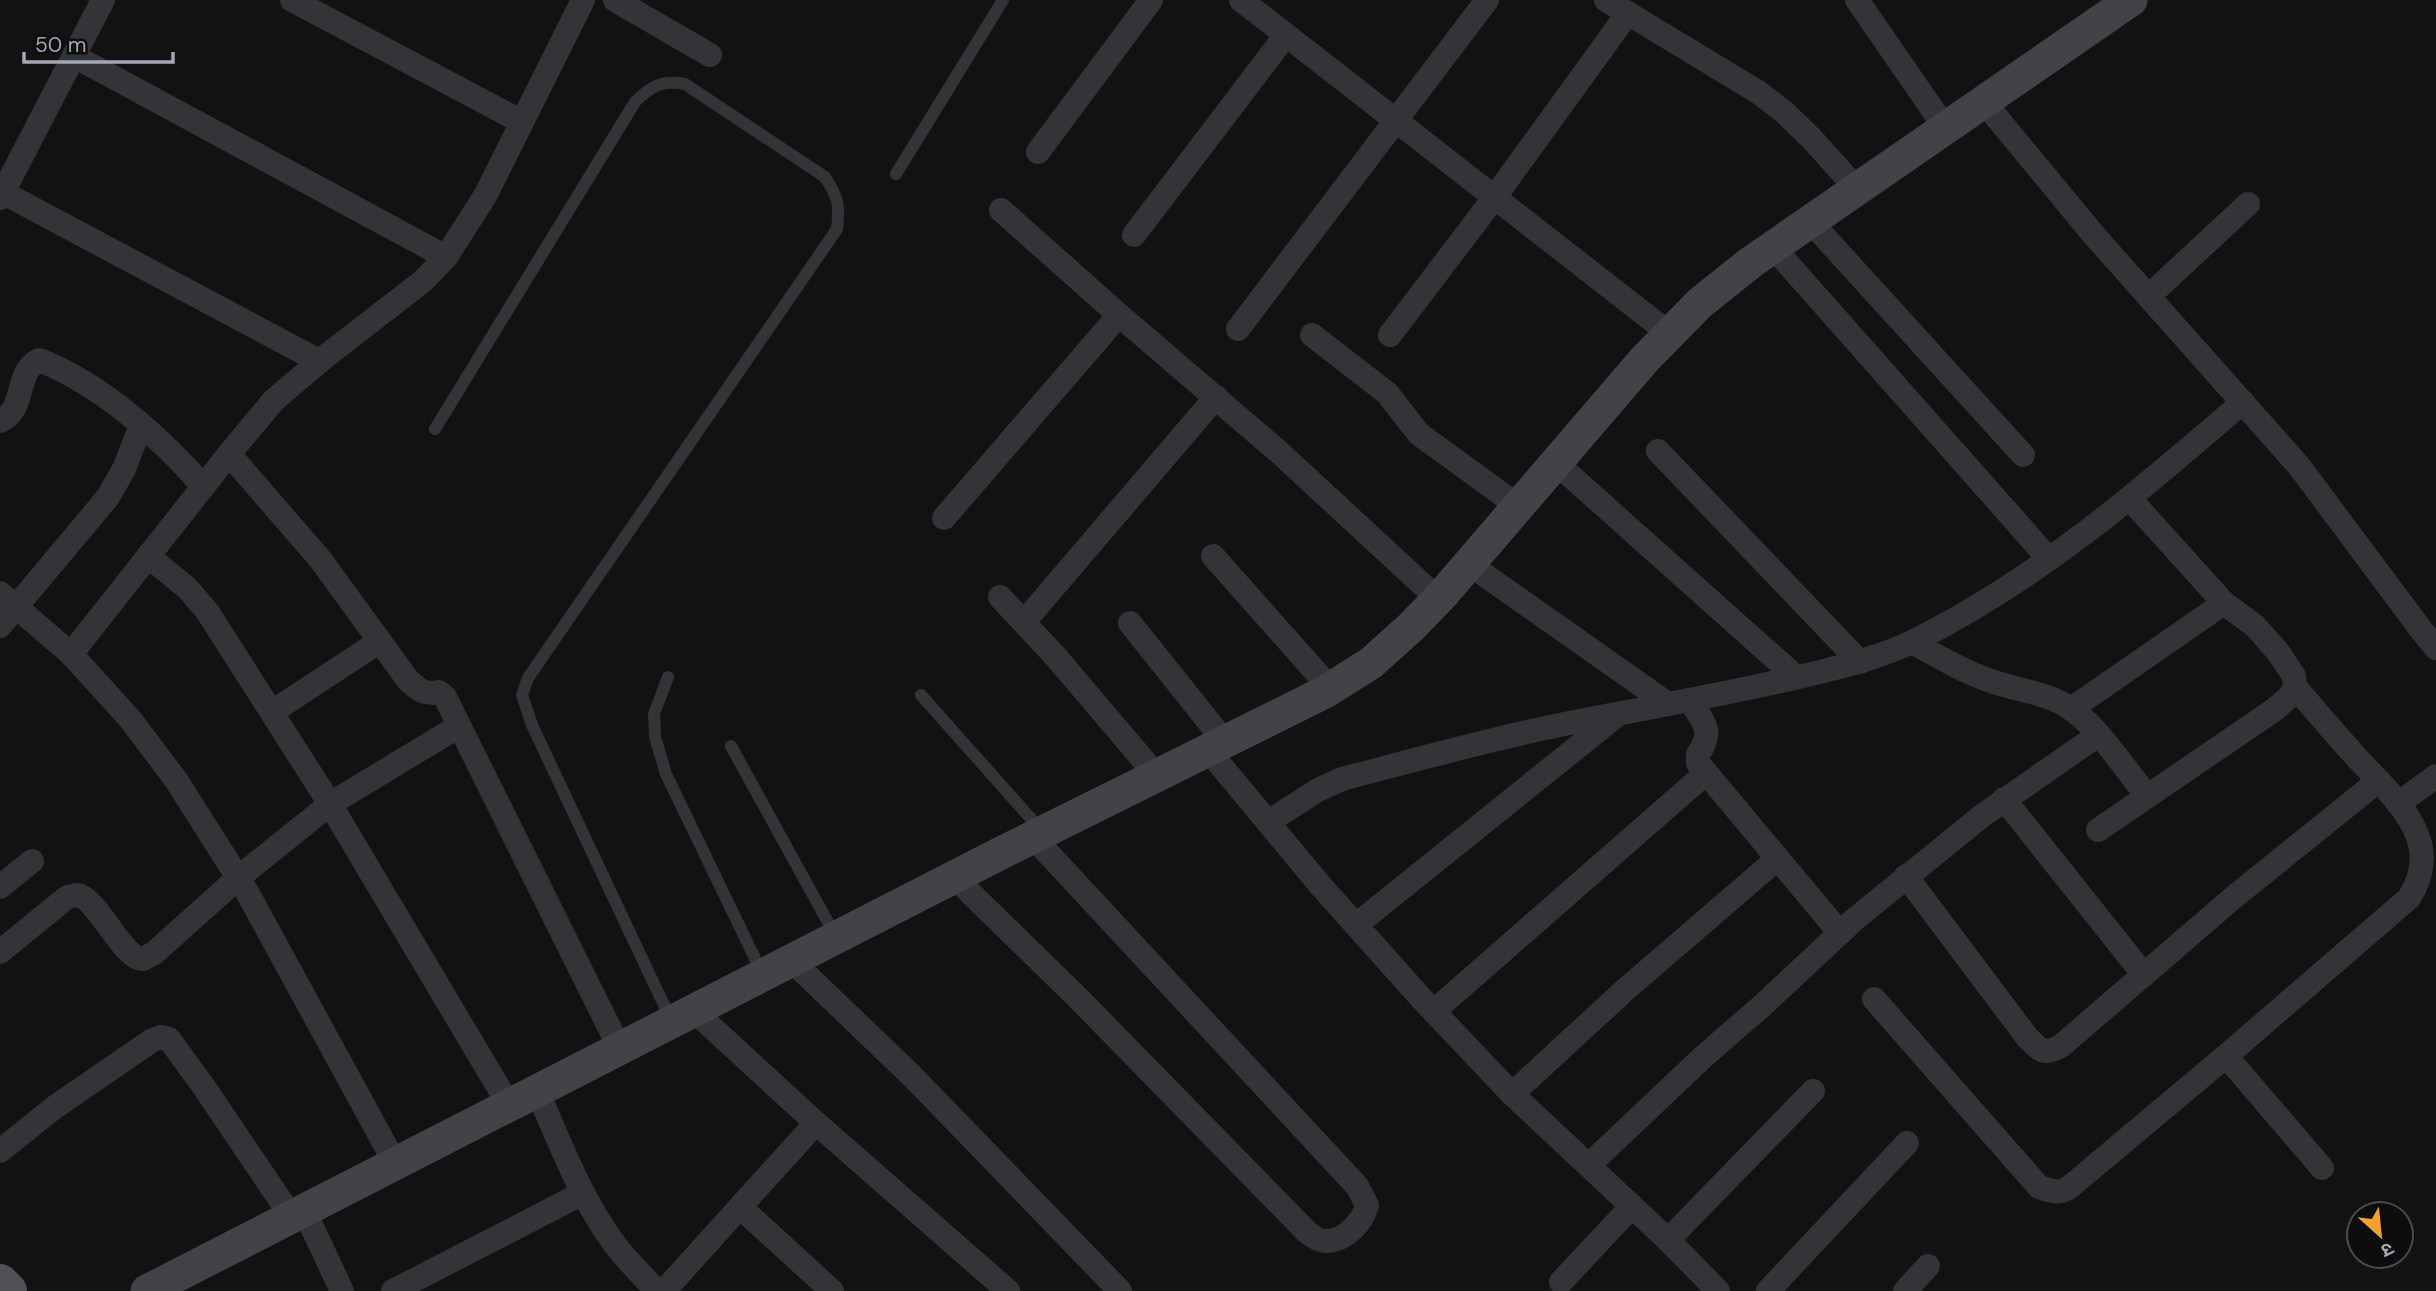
<svg xmlns="http://www.w3.org/2000/svg" width="2436" height="1291" font-family="'DM Sans','Noto Sans Devanagari',sans-serif">
<rect width="100%" height="100%" fill="#121213"/>
<g fill="none" stroke-linecap="round" stroke-linejoin="round">
<g stroke="#333438" stroke-width="12">
<path d="M 896,174 L 1003,0"/>
<path d="M 435,429 L 635,102 C 651,86 662,80 685,84 L 825,177 C 838,197 840,205 837,229 L 528,678 L 522,695 L 532,725 L 672,1022"/>
<path d="M 668,677 L 654,714 L 655,737 L 666,774 L 762,973"/>
<path d="M 921,695 L 1041,830"/>
<path d="M 731,746 L 835,935"/>
</g>
<g stroke="#333438" stroke-width="24">
<path d="M 292,0 L 522,122"/>
<path d="M 615,0 L 710,55"/>
<path d="M 1241,0 L 1670,334"/>
<path d="M 1606,0 L 1758,92 L 1783,111 L 1812,139 L 1857,189"/>
<path d="M 1857,0 L 1946,129"/>
<path d="M 74,56 L 446,257"/>
<path d="M 1984,102 L 2093,234 L 2299,466 L 2422,631 L 2436,648"/>
<path d="M 1038,152 L 1151,0"/>
<path d="M 0,191 L 319,361"/>
<path d="M 0,198 L 103,0"/>
<path d="M 1001,210 L 1119,315 L 1280,453 L 1438,599"/>
<path d="M 1810,221 L 2023,455"/>
<path d="M 1134,235 L 1286,35"/>
<path d="M 1773,247 L 2049,559"/>
<path d="M 2149,296 L 2248,204"/>
<path d="M 1238,329 L 1487,0"/>
<path d="M 1312,335 L 1387,393 L 1419,434 L 1518,506"/>
<path d="M 1390,335 L 1494,198 L 1628,13"/>
<path d="M 0,421 C 27,410 14,372 39,360 C 101,384 160,437 203,486"/>
<path d="M 1658,451 L 1860,662"/>
<path d="M 229,454 L 320,559 L 408,680 C 419,690 424,695 439,692 L 445,697 L 620,1049"/>
<path d="M 1555,462 L 1796,677"/>
<path d="M 944,518 L 1119,315"/>
<path d="M 148,556 L 187,588 L 207,611 L 330,804 L 509,1105"/>
<path d="M 1213,556 L 1331,689"/>
<path d="M 1469,564 L 1668,704"/>
<path d="M 0,593 L 71,654 L 130,719 L 176,780 L 247,892 L 395,1163"/>
<path d="M 1000,597 L 1056,657 L 1157,776"/>
<path d="M 1024,622 L 1216,397"/>
<path d="M 1130,623 L 1225,742"/>
<path d="M 0,626 L 108,497 L 124,469 L 141,425"/>
<path d="M 1912,642 C 1939,657 1964,672 1994,682 C 2020,691 2051,693 2074,711 C 2100,730 2126,770 2147,796"/>
<path d="M 71,654 L 229,454 L 274,400 L 326,356 L 423,281 L 446,257 L 485,196 L 583,0"/>
<path d="M 1689,700 C 1703,721 1715,731 1698,754 L 1698,763 L 1840,933"/>
<path d="M 2071,709 L 2224,603"/>
<path d="M 272,712 L 380,641"/>
<path d="M 1208,750 L 1320,885 L 1421,998 L 1512,1094 L 1668,1240 L 1718,1291"/>
<path d="M 2004,799 L 2144,975"/>
<path d="M 2398,804 L 2436,776"/>
<path d="M 1268,822 L 1318,790 L 1342,779 C 1426,757 1509,734 1595,718 C 1664,705 1734,692 1803,676 C 1840,667 1879,658 1914,641 C 2038,579 2139,492 2243,402"/>
<path d="M 2098,830 L 2274,710 L 2290,696 L 2295,687 L 2294,676 L 2278,652 L 2255,626 L 2224,603 L 2130,499"/>
<path d="M 1906,876 L 2027,1037 C 2040,1050 2043,1056 2061,1046 L 2234,897 L 2378,781"/>
<path d="M 955,878 L 1078,998 L 1307,1232 C 1312,1236 1320,1242 1327,1241 C 1346,1240 1363,1222 1367,1205 L 1357,1186 L 1033,837"/>
<path d="M 0,887 L 32,861"/>
<path d="M 1356,925 L 1616,716"/>
<path d="M 0,952 L 66,898 C 67,897 75,895 77,895 C 96,896 124,961 143,959 C 145,958 151,954 153,954 L 238,878 L 330,804 L 459,726"/>
<path d="M 792,961 L 911,1075 L 1120,1291"/>
<path d="M 1874,999 L 2039,1187 C 2052,1191 2060,1195 2071,1186 L 2226,1056 L 2409,898 C 2421,879 2426,859 2418,837 C 2407,807 2380,783 2359,760 C 2337,736 2316,711 2295,687"/>
<path d="M 694,1011 L 816,1123 L 1008,1291"/>
<path d="M 1434,1011 L 1706,773"/>
<path d="M 2226,1056 L 2322,1168"/>
<path d="M 537,1091 C 560,1142 580,1197 613,1242 C 626,1260 642,1275 657,1291"/>
<path d="M 1512,1094 L 1626,989 L 1777,859"/>
<path d="M 0,1151 L 55,1107 L 151,1041 L 161,1037 L 169,1039 L 204,1087 L 291,1216"/>
<path d="M 1589,1165 L 1702,1058 L 1764,1004 L 1855,919 L 1983,815 L 2098,735"/>
<path d="M 740,1207 L 832,1291"/>
<path d="M 304,1210 L 342,1291"/>
<path d="M 1668,1240 L 1813,1091"/>
<path d="M 1561,1282 L 1632,1206"/>
<path d="M 393,1291 L 583,1193"/>
<path d="M 664,1291 L 816,1123"/>
<path d="M 1768,1291 L 1907,1143"/>
<path d="M 1905,1291 L 1928,1266"/>
</g>
<path stroke="#414348" stroke-width="33" d="M 147,1291 L 1001,853 L 1325,692 L 1371,663 L 1411,627 L 1443,594 L 1645,359 L 1700,303 L 1750,263 L 2131,0"/>
<path stroke="#4f5157" stroke-width="38" d="M 0,1283 L 8,1291"/>
</g>
<g transform="translate(2380 1235) rotate(153)"><circle r="33" fill="#0d0d0e" stroke="#494b50" stroke-width="2"/>
<path d="M0-5L12 26L0 18L-12 26Z" fill="#f1a32c"/>
<text y="-10" font-size="19" font-weight="bold" text-anchor="middle" fill="#a3a9b4">उ</text>
</g>
<path d="M24 52v10h149v-10" fill="none" stroke="#a3a9b4" stroke-width="3.5"/>
<text x="35" y="52" font-size="21" fill="#a3a9b4" stroke="#0d0d0e" stroke-width="5" paint-order="stroke">50 m</text>
</svg>
